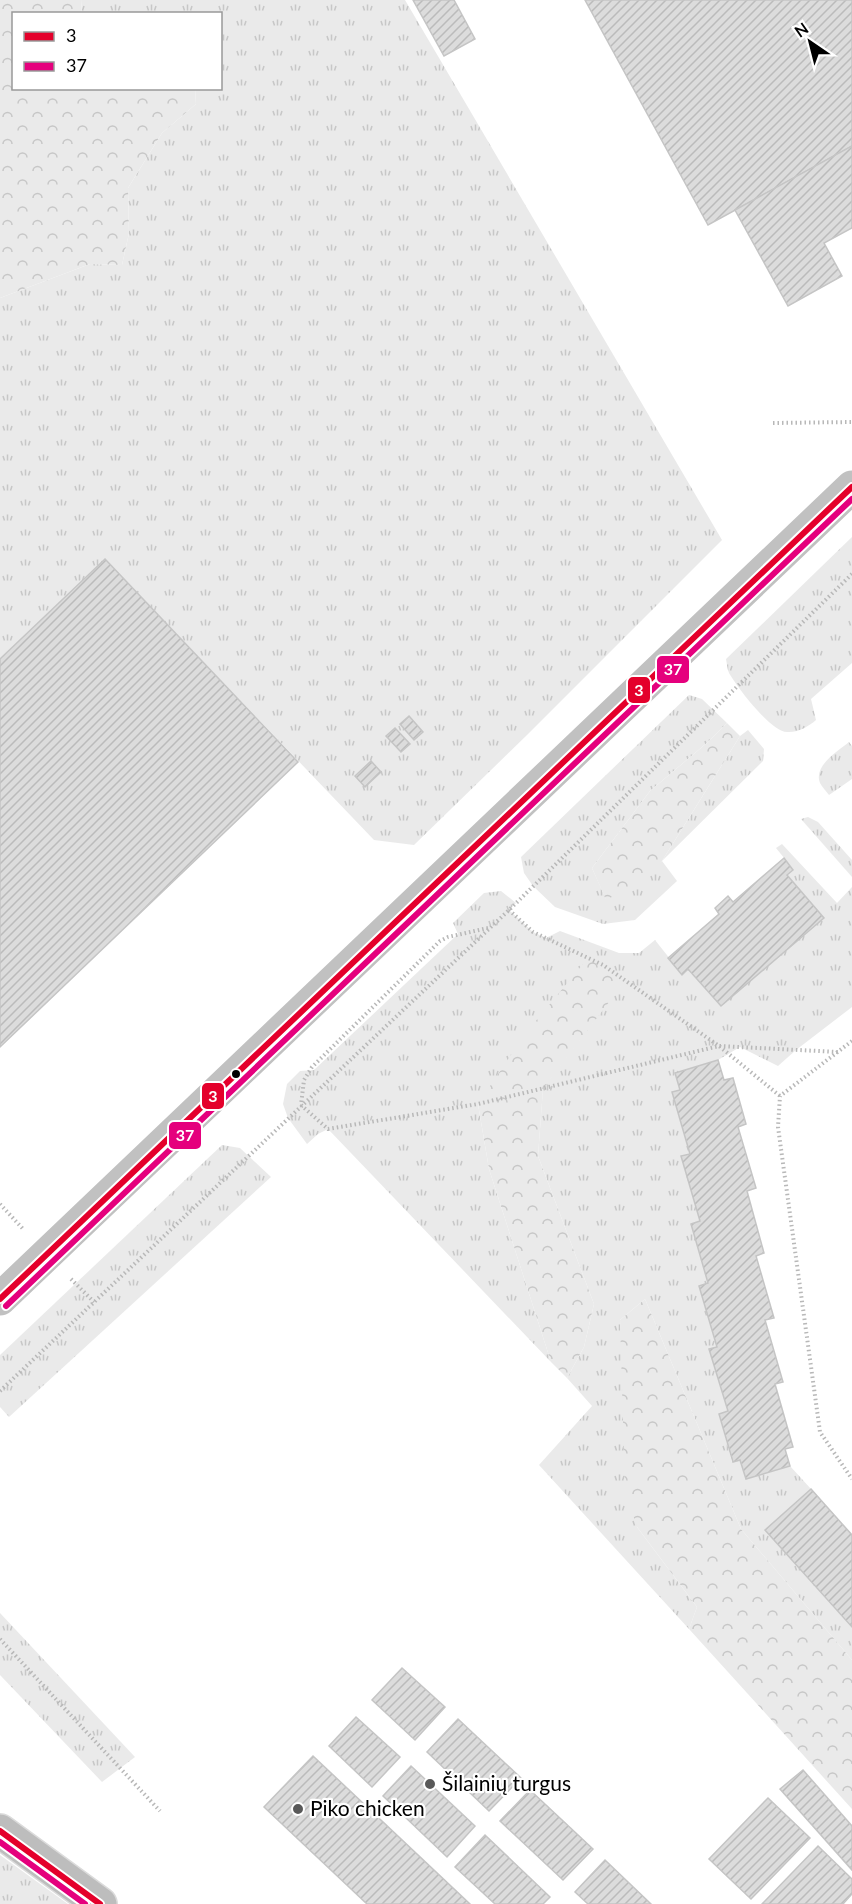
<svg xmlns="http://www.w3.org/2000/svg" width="852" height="1904" font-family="Lato,sans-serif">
<defs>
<pattern id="grass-tufts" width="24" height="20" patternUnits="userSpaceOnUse" patternTransform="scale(1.5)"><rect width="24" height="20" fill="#eaeaea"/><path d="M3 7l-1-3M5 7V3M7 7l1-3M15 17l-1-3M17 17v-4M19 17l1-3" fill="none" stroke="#c7c7c7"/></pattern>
<pattern id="forest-crowns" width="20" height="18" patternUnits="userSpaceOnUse" patternTransform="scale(1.5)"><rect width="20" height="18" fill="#eaeaea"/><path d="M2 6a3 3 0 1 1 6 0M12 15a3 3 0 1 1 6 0" fill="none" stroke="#c7c7c7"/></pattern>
<pattern id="building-hatch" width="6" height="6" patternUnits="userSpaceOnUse" patternTransform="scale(1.5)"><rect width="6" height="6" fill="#dcdcdc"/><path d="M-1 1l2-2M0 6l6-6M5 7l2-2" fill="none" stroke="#bbb"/></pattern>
</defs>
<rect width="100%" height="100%" fill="#fff"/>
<g fill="url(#grass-tufts)">
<path d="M 82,0 L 405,0 L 722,540 L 527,735 L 414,845 L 374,840 L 105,559 L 0,659 L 0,298 L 90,264 L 122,265 L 129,233 L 128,188 L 162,133 L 196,104 L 195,89 L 220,88 L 220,14 L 81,13 Z"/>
<path d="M 852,537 L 852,663 L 811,699 L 816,720 C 809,726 798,733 787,732 C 771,732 737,687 729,673 C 727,668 727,664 726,659 Z"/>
<path d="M 689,695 L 702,699 L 727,723 L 708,742 L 650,791 L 592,868 L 606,899 L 662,861 L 740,736 L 748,730 L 764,749 L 763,761 L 662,861 L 677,881 L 635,920 L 603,924 L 555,907 L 533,886 L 524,873 L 521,857 Z"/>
<path d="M 849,742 L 852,746 L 852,779 L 829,795 C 826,791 822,787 820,783 C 813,766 838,751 849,742 Z"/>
<path d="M 808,817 L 818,822 L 852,860 L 852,877 L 801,819 Z"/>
<path d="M 782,844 L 837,903 L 852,887 L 852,1007 L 796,1050 L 778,1066 L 740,1047 L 718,1060 L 675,1073 L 680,1090 L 672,1093 L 690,1154 L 682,1156 L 700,1221 L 691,1224 L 708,1283 L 717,1347 L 710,1350 L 728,1411 L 719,1414 L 732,1462 L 740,1460 L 746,1478 L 790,1466 L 811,1489 L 852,1627 L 852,1660 L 741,1529 L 645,1299 L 620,1320 L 637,1527 L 697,1607 L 689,1629 L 539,1465 L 592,1406 L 567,1378 L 584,1347 L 594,1304 L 538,1156 L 543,1088 L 625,980 L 478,1104 L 489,1169 L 551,1362 L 328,1129 L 318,1134 L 307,1144 L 288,1118 L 283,1104 L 287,1084 L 300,1071 L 314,1070 L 458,934 L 453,923 L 484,893 L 501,891 L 516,903 L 509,910 L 533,932 L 546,938 L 560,931 L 619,953 L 639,953 L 655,940 L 682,974 L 688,969 L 721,1006 L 824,918 L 787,875 L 793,869 L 776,848 Z"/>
<path d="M 222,1145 L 240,1148 L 271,1177 L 9,1417 L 0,1407 L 0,1355 Z"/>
<path d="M 0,1613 L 135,1757 L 102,1782 L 0,1675 Z"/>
<path d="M 0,1855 L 68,1904 L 0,1904 Z"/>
</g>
<g fill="url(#forest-crowns)">
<path d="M 0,0 L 82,0 L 81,13 L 14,14 L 14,88 L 195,89 L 196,104 L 162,133 L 128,188 L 129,233 L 122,265 L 90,264 L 0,298 Z"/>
<path d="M 727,723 L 740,736 L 662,861 L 641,882 L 606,900 L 592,868 L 650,791 L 708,742 Z"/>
<path d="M 588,958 L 603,965 L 625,981 L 543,1089 L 538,1156 L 594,1304 L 584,1347 L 567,1378 L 551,1362 L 489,1169 L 478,1104 L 525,1034 Z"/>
<path d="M 645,1299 L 741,1529 L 852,1660 L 852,1809 L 689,1629 L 697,1607 L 637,1527 L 625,1490 L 620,1320 Z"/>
</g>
<g fill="url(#building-hatch)" stroke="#c5c5c5" stroke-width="1.5">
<path d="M 413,0 L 454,0 L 475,39 L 444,56 Z"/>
<path d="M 585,0 L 852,0 L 852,146 L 708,225 Z"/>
<path d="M 852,146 L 852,228 L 824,243 L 842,276 L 788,306 L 735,210 Z"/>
<path d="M 105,559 L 298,762 L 0,1047 L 0,659 Z"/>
<path d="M 409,716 L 423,732 L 414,740 L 400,724 Z"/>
<path d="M 395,728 L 410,744 L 401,752 L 386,736 Z"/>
<path d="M 371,761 L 381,772 L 365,787 L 355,776 Z"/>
<path d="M 784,858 L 793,870 L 787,875 L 824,918 L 721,1006 L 688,969 L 682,975 L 668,958 L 719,914 L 715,908 L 728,896 L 733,902 Z"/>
<path d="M 718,1060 L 724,1080 L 733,1078 L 746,1124 L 738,1127 L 756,1188 L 747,1191 L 764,1253 L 756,1256 L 774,1318 L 765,1320 L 783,1382 L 775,1384 L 793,1447 L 785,1449 L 790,1466 L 746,1479 L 740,1460 L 733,1462 L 719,1414 L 728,1411 L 709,1349 L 717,1347 L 699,1286 L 708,1283 L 691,1224 L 700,1221 L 681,1156 L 690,1154 L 672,1092 L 680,1090 L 675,1073 Z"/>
<path d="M 811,1489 L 852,1535 L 852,1627 L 765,1530 Z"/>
<path d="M 402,1668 L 445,1707 L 415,1740 L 372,1700 Z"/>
<path d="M 356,1717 L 400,1757 L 372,1787 L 329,1746 Z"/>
<path d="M 458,1719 L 521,1778 L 489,1811 L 427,1752 Z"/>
<path d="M 313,1756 L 470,1904 L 367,1904 L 264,1807 Z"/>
<path d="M 411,1766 L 475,1826 L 447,1857 L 383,1796 Z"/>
<path d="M 803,1770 L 852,1826 L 852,1870 L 780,1789 Z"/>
<path d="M 530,1790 L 593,1849 L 563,1880 L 500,1821 Z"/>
<path d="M 768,1798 L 810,1838 L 751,1899 L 709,1859 Z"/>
<path d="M 485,1835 L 550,1897 L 543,1904 L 495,1904 L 455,1867 Z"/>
<path d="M 818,1846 L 852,1879 L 852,1894 L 843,1904 L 762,1904 Z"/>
<path d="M 605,1860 L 651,1904 L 588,1904 L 575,1892 Z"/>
</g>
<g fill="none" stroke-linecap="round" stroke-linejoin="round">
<defs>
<path id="primary" d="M 0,1831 L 100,1904"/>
</defs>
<use href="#primary" stroke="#dbdbdb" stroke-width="36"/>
<g stroke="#b8b8b8" stroke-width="4" stroke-dasharray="1.5 3" stroke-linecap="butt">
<path d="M 773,423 L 852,422"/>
<path d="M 509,910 L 533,932 L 603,965 L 719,1046 L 780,1096"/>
<path d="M 488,928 L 448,937 L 440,941 L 312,1067 L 304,1080 L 301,1105 L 328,1129 L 478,1104 L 719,1046 L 838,1052"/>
<path d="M 852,1041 L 780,1096 L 778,1127 L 820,1432 L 852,1479"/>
<path d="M 0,1204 L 24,1230"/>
<path d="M 71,1279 L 94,1302"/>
<path d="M 0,1391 L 509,910 L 852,574"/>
<path d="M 0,1639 L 160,1811"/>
</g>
<path stroke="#c1c1c1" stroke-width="33" d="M 0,1299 L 852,487"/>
<use href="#primary" stroke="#bdbdbd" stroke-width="33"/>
<defs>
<g id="bus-1">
<path d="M 0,1299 L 852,487"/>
<path d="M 0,1831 L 100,1904"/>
</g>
<g id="bus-2">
<path d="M 6,1306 L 852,499"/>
<path d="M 0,1842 L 85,1904"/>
</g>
</defs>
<use href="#bus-1" stroke="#fff" stroke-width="10"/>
<use href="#bus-2" stroke="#fff" stroke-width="10"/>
<use href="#bus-1" stroke="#e4002b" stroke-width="6"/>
<use href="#bus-2" stroke="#e5007d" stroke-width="6"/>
</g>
<circle fill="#000" stroke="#fff" stroke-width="2" cx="236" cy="1074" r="5"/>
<g fill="#595959" stroke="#fff" stroke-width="2">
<circle cx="430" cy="1784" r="6"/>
<circle cx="298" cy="1809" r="6"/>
</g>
<g text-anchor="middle" stroke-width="4.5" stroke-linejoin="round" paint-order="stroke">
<g font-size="21" fill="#000" stroke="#fff" text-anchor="start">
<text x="442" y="1791">Šilainių turgus</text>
<text x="310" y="1816">Piko chicken</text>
</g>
</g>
<g stroke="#fff" stroke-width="2">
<rect x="656" y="655" width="34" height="29" rx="6" fill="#e5007d"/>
<rect x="627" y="676" width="24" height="28" rx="6" fill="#e4002b"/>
<rect x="201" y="1082" width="24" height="28" rx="6" fill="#e4002b"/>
<rect x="168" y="1121" width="34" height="29" rx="6" fill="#e5007d"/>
</g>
<g font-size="16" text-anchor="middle" font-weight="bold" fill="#fff">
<text x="673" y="675">37</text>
<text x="639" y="696">3</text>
<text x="213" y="1102">3</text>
<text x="185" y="1141">37</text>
</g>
<rect x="12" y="12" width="210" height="78" fill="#ffffff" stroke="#999999" stroke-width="1.5"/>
<rect x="24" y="32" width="30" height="9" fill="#e4002b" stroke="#999999" stroke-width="1.5"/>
<text x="66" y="42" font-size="18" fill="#000000">3</text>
<rect x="24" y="62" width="30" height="9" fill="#e5007d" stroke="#999999" stroke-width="1.5"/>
<text x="66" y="72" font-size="18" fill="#000000">37</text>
<g transform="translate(810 42) rotate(325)" stroke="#ffffff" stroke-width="4.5" paint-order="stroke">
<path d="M0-4.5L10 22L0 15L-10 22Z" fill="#000000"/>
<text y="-9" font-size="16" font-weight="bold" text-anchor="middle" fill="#000000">N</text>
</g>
</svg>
